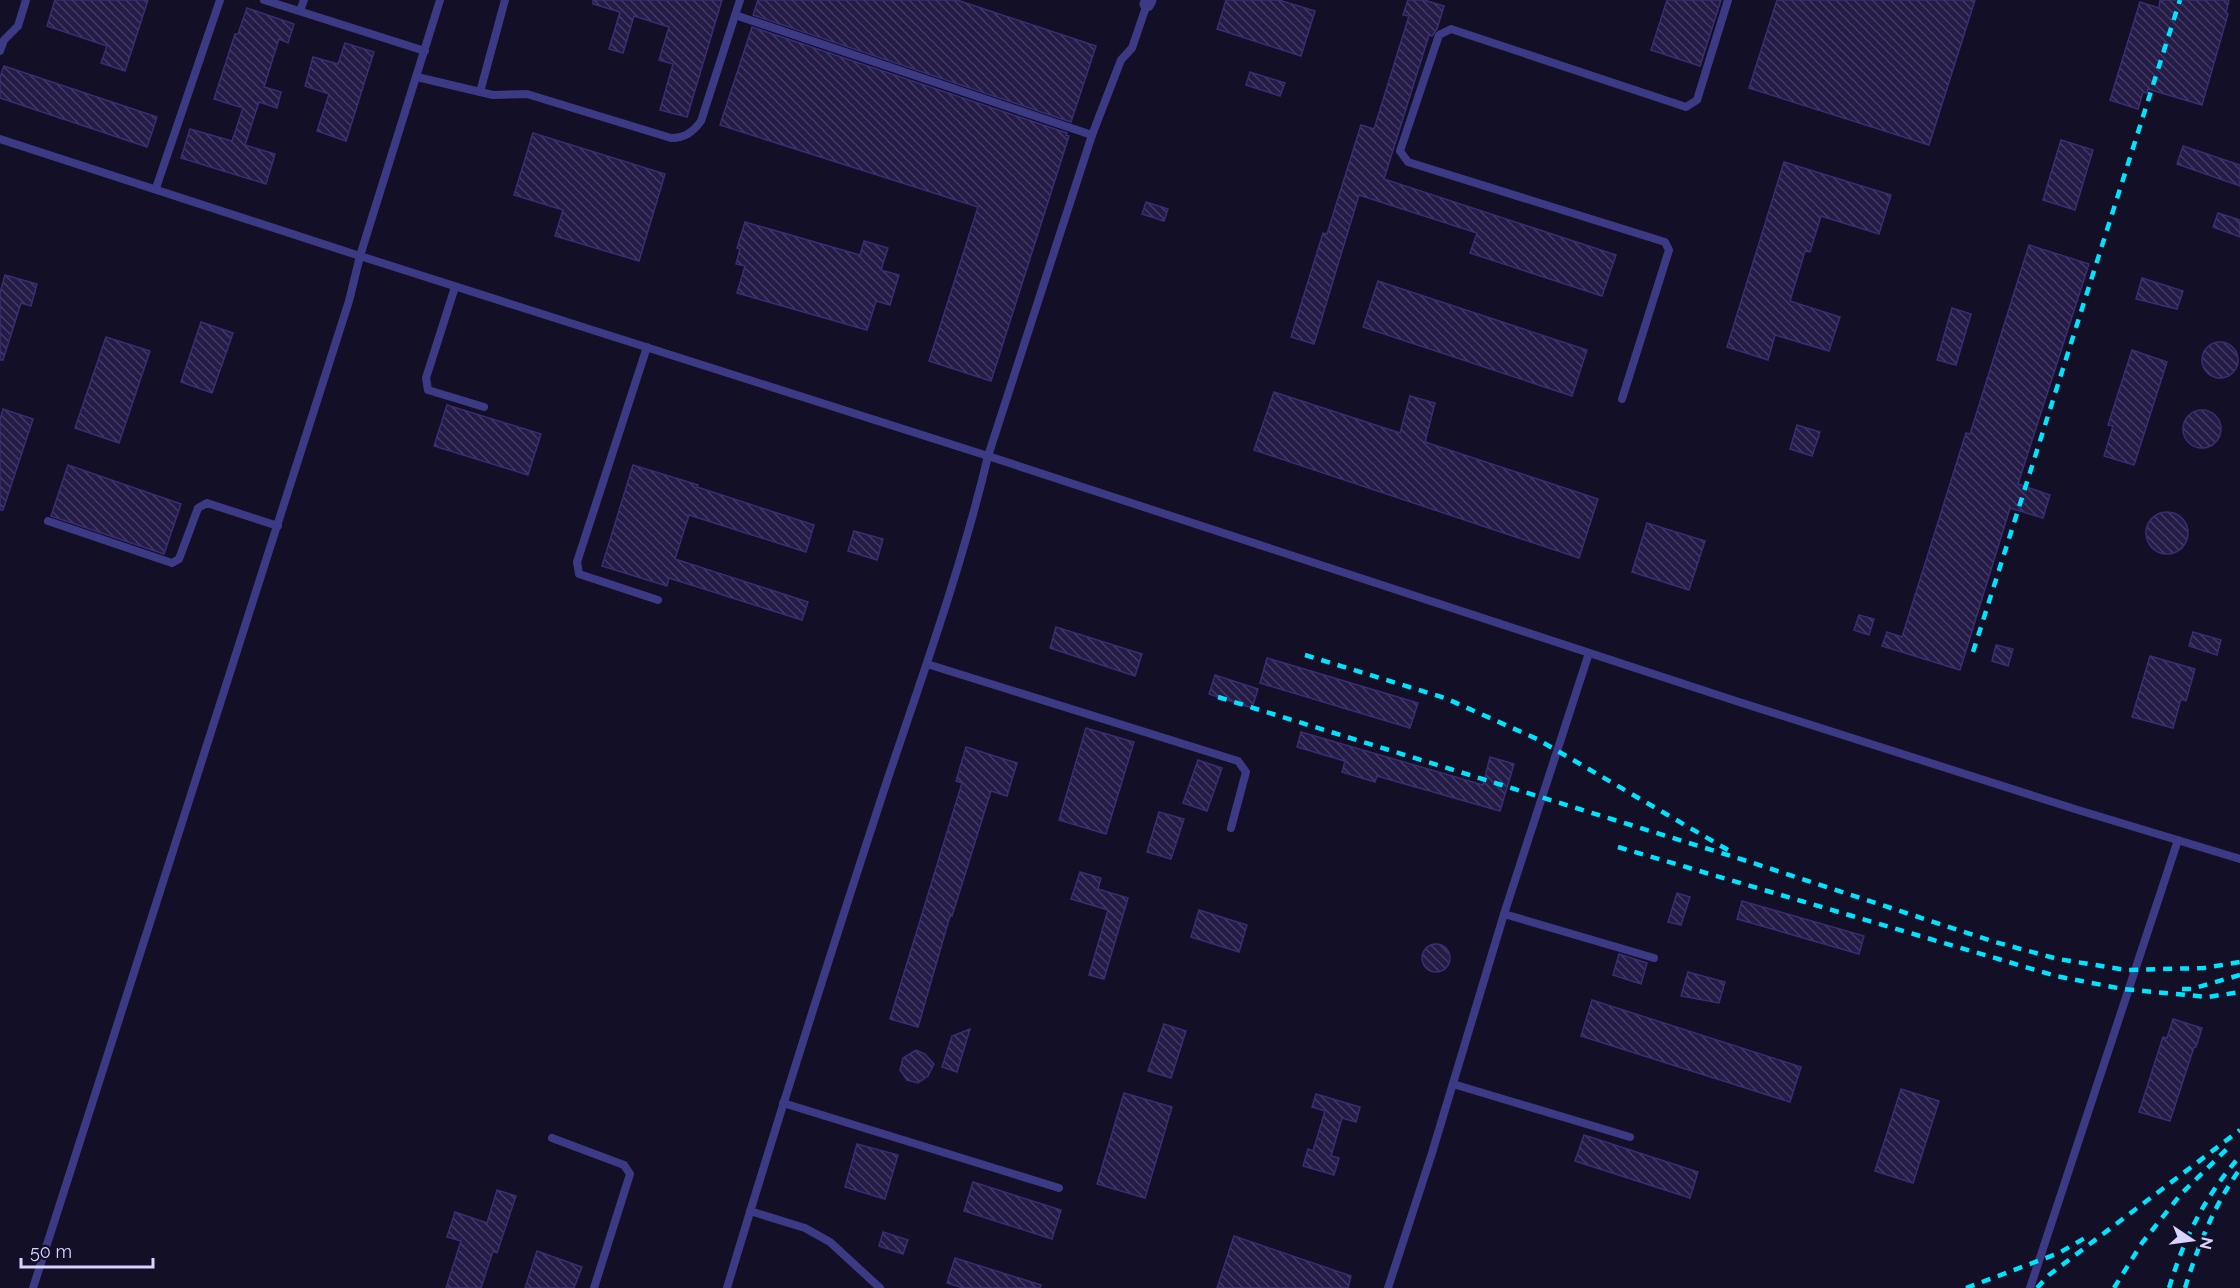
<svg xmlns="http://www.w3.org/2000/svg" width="2240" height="1288" font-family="Raleway,sans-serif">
<defs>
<pattern id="building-back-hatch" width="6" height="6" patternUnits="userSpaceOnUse" patternTransform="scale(1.5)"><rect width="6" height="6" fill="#241b47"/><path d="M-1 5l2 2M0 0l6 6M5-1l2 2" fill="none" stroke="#433b63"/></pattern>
</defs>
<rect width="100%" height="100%" fill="#130f26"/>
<g fill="url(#building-back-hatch)" stroke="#3b2d73" stroke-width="1.5">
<path d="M 55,0 L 148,0 L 125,71 L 101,63 L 107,46 L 47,26 Z"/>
<path d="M 593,0 L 722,0 L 687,117 L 660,110 L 673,64 L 659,60 L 669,27 L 634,16 L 623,53 L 609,49 L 620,12 L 593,4 Z"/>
<path d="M 758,0 L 957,0 L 1096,46 L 1071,122 L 753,15 Z"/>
<path d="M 1226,0 L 1279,0 L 1315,11 L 1301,56 L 1217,29 Z"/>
<path d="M 1408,0 L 1424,0 L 1444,6 L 1437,29 L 1432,36 L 1429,35 L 1384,179 L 1616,255 L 1602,296 L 1470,253 L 1477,233 L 1359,195 L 1314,344 L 1291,337 L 1323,233 L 1327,234 L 1361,125 L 1374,129 L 1409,16 L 1403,15 Z"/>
<path d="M 1667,0 L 1721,0 L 1700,66 L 1651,50 Z"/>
<path d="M 1777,0 L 1975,0 L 1929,145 L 1749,88 Z"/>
<path d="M 2160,0 L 2229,0 L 2226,13 L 2228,14 L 2202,105 L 2148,89 L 2147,93 L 2143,92 L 2138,109 L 2110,100 L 2140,2 L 2159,8 Z"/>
<path d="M 247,8 L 294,24 L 288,43 L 279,39 L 264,87 L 281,92 L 277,108 L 259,102 L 245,145 L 275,154 L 266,184 L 181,158 L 190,129 L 232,141 L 243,108 L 214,99 L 235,34 L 238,34 Z"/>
<path d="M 752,27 L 1067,133 L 1066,135 L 1069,136 L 991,381 L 929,361 L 978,207 L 720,125 Z"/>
<path d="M 345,43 L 374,52 L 346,141 L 317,131 L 329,94 L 305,86 L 313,57 L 338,64 Z"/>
<path d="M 4,66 L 157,117 L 147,147 L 0,98 L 0,77 Z"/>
<path d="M 1250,72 L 1285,83 L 1280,96 L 1246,85 Z"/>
<path d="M 533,133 L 665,174 L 639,261 L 555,236 L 563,210 L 514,195 Z"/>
<path d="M 2061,140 L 2093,150 L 2075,210 L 2043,200 Z"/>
<path d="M 2183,146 L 2240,165 L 2240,186 L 2177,164 Z"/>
<path d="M 1784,162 L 1891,195 L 1879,234 L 1821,216 L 1810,252 L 1805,251 L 1790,301 L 1840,317 L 1829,351 L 1775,335 L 1768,360 L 1727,347 Z"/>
<path d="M 1146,202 L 1168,209 L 1164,221 L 1142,214 Z"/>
<path d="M 2218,213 L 2240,220 L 2240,237 L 2213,227 Z"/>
<path d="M 745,222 L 860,255 L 864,241 L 888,248 L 881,270 L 899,275 L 890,305 L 876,301 L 867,330 L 737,293 L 745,266 L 736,264 L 740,249 L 737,248 Z"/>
<path d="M 2029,245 L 2089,264 L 2018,484 L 2050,495 L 2043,518 L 2010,508 L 1960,670 L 1882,646 L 1887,632 L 1902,637 L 1966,433 L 1970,434 Z"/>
<path d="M 5,275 L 37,284 L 31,306 L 21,303 L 3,360 L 0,360 L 0,293 Z"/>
<path d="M 2142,278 L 2183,291 L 2177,309 L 2136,299 Z"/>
<path d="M 1378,281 L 1587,350 L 1572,396 L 1363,327 Z"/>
<path d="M 1952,308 L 1971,314 L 1956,365 L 1937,360 Z"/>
<path d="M 201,322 L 233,333 L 212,393 L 181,382 Z"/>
<path d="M 106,337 L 150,351 L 119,443 L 75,428 Z"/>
<circle cx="2220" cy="360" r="18"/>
<path d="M 2132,350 L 2167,362 L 2134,465 L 2104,456 L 2113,426 L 2108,425 Z"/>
<path d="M 1274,392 L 1400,433 L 1410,396 L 1435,403 L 1425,442 L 1598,499 L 1579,558 L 1254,450 Z"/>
<path d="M 447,405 L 541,434 L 528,475 L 434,446 Z"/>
<path d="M 3,409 L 33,419 L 3,510 L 0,510 L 0,419 Z"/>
<circle cx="2202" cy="429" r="19"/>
<path d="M 1797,425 L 1820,432 L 1812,456 L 1790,449 Z"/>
<path d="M 68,465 L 181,504 L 164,554 L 51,516 Z"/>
<path d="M 633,465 L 698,485 L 697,487 L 814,525 L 806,552 L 689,515 L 675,559 L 808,602 L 802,620 L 669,578 L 667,586 L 602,566 Z"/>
<circle cx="2167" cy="533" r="21"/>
<path d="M 1647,523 L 1705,541 L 1689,590 L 1632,572 Z"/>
<path d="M 854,531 L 883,539 L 877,560 L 848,551 Z"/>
<path d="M 1859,615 L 1874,619 L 1869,635 L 1854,630 Z"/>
<path d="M 1056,627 L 1142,654 L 1135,676 L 1050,648 Z"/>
<path d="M 2193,632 L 2221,640 L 2217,655 L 2189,646 Z"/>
<path d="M 1996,645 L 2013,649 L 2008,666 L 1992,661 Z"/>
<path d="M 2150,656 L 2195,669 L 2186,701 L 2181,699 L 2173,728 L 2132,717 Z"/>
<path d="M 1267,658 L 1418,703 L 1410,728 L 1260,683 Z"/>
<path d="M 1215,675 L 1258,689 L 1252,708 L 1209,694 Z"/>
<path d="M 1086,728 L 1134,742 L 1106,834 L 1059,820 Z"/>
<path d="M 1301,732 L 1483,785 L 1490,757 L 1514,764 L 1500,811 L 1377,776 L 1375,782 L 1342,772 L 1345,761 L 1297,747 Z"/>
<path d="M 966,747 L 1017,763 L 1007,796 L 991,791 L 952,916 L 950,916 L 918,1027 L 890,1019 L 962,783 L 956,781 Z"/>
<path d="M 1198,760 L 1222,768 L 1207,811 L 1183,803 Z"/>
<path d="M 1159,812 L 1184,819 L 1171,859 L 1147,852 Z"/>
<path d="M 1080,872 L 1101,878 L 1098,889 L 1128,898 L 1104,979 L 1089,975 L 1108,910 L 1071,899 Z"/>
<path d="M 1677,893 L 1690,897 L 1681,925 L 1668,922 Z"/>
<path d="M 1742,901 L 1864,936 L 1859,954 L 1737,919 Z"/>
<path d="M 1199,910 L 1247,925 L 1239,952 L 1191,937 Z"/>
<circle cx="1436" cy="958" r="14"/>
<path d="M 1619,954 L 1647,963 L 1641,984 L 1613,975 Z"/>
<path d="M 1688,972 L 1725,982 L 1719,1003 L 1681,996 Z"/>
<path d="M 1592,1000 L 1801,1067 L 1790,1102 L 1581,1036 Z"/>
<path d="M 2173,1019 L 2202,1028 L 2196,1047 L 2194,1047 L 2170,1121 L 2139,1112 L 2163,1037 L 2167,1038 Z"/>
<path d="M 1164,1024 L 1186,1031 L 1171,1078 L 1148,1071 Z"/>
<path d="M 970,1029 L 957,1072 L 942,1067 L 952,1036 Z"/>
<path d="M 916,1050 L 925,1054 L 934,1064 L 928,1076 L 918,1083 L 907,1080 L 900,1070 L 903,1058 Z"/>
<path d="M 1901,1089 L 1939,1101 L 1913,1183 L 1875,1171 Z"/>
<path d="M 1124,1093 L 1172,1107 L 1145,1198 L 1097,1184 Z"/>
<path d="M 1316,1094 L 1360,1107 L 1356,1122 L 1342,1118 L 1331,1156 L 1339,1158 L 1334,1175 L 1303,1166 L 1308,1149 L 1313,1151 L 1325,1111 L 1312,1107 Z"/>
<path d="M 1584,1135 L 1698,1172 L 1690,1198 L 1575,1161 Z"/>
<path d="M 857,1144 L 898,1155 L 885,1199 L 845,1187 Z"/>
<path d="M 973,1182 L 1061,1210 L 1052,1239 L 964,1211 Z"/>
<path d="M 497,1190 L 516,1196 L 497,1253 L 493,1251 L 481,1288 L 446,1288 L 461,1241 L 447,1237 L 455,1212 L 487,1223 Z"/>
<path d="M 883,1232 L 908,1240 L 903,1254 L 879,1246 Z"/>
<path d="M 1234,1236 L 1351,1276 L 1348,1288 L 1217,1288 Z"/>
<path d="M 537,1251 L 582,1267 L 574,1288 L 525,1288 Z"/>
<path d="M 955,1258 L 1041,1285 L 1040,1288 L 963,1288 L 947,1283 Z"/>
</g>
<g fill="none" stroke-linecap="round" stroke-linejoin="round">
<g stroke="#3d3a85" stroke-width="8">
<path d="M 264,0 L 425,51"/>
<path d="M 300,11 L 304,0"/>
<path d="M 735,15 L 1092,135"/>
<path d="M 0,51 L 4,40 L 18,26 L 26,0"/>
<path d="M 417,77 L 493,95 L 527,94 L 671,138 C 685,138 693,132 701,121 L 740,0"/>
<path d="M 480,92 L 505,0"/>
<path d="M 0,139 L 360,256 L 988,456 L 1739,702 L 2078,810 L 2240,859"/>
<path d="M 156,188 L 220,0"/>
<path d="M 455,287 L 426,378 L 428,390 L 484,407"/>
<path d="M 647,347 L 577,562 L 579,574 L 658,600"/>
<path d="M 1622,399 L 1669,250 L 1665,242 L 1408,162 L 1400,151 L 1439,35 L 1451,29 L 1686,107 L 1697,100 L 1728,0"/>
<path d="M 48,521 L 172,563 L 179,559 L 198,508 L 207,503 L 278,526"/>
<path d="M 927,664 L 1238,761 L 1246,772 L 1231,828"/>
<path d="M 1504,914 L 1654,958"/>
<path d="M 1453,1084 L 1630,1137"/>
<path d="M 783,1103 L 1059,1188"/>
<path d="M 552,1138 L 624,1165 L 630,1174 L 594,1288"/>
<path d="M 750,1211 L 805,1228 L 830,1242 L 880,1288"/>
<path d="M 33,1288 L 349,301 L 360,256 L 440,0"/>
<path d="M 727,1288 C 777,1121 830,955 884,790 C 921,679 961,570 988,456 L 1092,135 L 1121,60 L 1132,48 L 1147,4"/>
<path d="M 1388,1288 L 1432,1153 L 1504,914 L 1589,653"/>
<path d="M 2030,1288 L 2178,840"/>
</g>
<path stroke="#3d3a85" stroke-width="15" d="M 1147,4 L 1149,0"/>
<g stroke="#00e5ff" stroke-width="4.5" stroke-dasharray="9 8" stroke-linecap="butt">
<path d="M 1973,652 L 2180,0"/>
<path d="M 1305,655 L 1445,698 L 1537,739 L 1728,850"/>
<path d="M 1218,697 L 1747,861 L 1995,942 L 2058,959 L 2126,970 L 2204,968 L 2240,962"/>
<path d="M 1618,847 L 2056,976 L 2123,989 L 2208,997 L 2240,992"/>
<path d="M 2182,989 L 2191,989 L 2240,975"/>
<path d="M 1966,1288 L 2059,1253 L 2090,1235"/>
<path d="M 2037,1288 L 2049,1275 L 2240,1130"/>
<path d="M 2114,1288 L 2142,1243 L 2181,1194 L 2231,1145"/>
<path d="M 2169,1288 C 2185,1236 2204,1198 2240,1156"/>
<path d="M 2185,1288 C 2198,1246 2214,1205 2240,1169"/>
</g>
</g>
<g transform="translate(2192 1240) rotate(103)" stroke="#130f26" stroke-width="4.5" paint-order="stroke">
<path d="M0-4.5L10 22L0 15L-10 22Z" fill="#d9d4ff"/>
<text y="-9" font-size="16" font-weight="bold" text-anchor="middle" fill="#d9d4ff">N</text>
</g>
<path d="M21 1258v9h132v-9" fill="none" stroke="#d9d4ff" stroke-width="3"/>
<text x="30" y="1258" font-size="18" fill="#d9d4ff" stroke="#130f26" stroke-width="4.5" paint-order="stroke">50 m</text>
</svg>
